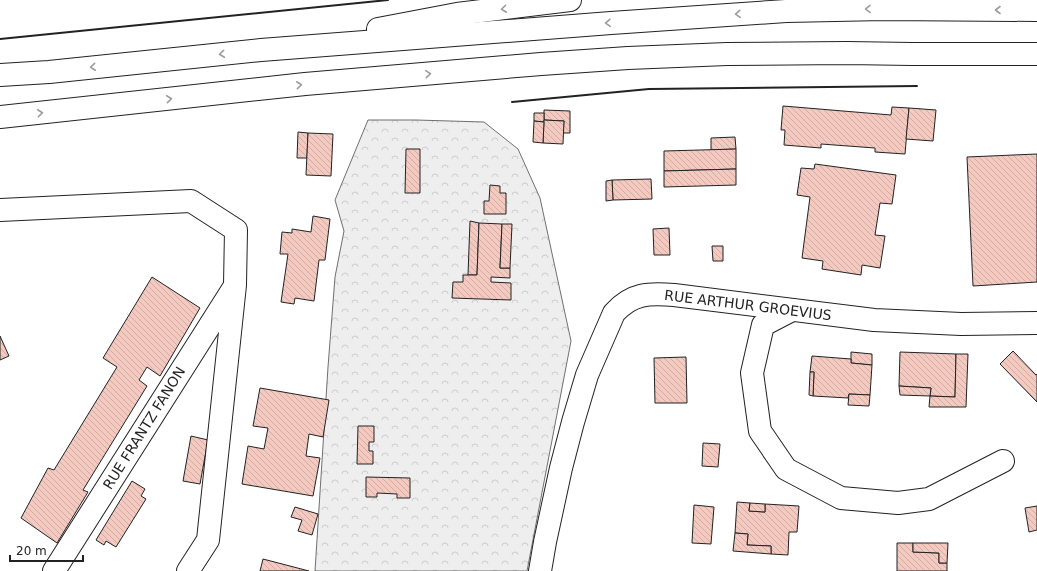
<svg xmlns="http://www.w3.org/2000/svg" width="1037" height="571" font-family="'DejaVu Sans',sans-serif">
<defs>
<pattern id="forest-crowns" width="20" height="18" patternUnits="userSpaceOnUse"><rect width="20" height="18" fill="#eee"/><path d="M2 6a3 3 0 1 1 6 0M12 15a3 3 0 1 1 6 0" fill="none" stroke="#ccc"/></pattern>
<pattern id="building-back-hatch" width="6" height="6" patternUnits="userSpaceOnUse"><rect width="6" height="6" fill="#f3c9c0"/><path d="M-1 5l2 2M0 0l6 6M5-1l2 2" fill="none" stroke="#d0aca5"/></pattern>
</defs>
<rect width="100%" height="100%" fill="#fff"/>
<path fill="url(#forest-crowns)" stroke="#6f6f6f" d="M 368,120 L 416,120 L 484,122 L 518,149 L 540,198 L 571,341 L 527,571 L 315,571 L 328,367 L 335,277 L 344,231 L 335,200 Z"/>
<g fill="url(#building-back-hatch)" stroke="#222">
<path d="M 783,106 L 891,115 L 892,107 L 909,108 L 905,154 L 875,152 L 875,148 L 821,144 L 821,148 L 784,145 L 785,130 L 781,130 Z"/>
<path d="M 909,108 L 936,110 L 933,141 L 906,139 Z"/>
<path d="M 544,110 L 570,111 L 570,133 L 563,133 L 564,121 L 544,120 Z"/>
<path d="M 534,113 L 544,113 L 544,122 L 534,121 Z"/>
<path d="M 544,120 L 564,121 L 563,144 L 543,143 Z"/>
<path d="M 534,121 L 544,122 L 543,143 L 533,142 Z"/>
<path d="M 298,132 L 308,133 L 307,158 L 297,158 Z"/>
<path d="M 308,133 L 333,134 L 331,176 L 306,175 Z"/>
<path d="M 735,137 L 736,149 L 711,150 L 711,138 Z"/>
<path d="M 406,149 L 420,149 L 420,193 L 405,193 Z"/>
<path d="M 736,149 L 736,169 L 664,171 L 664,151 Z"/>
<path d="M 1037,154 L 1037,282 L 973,286 L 967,157 Z"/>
<path d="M 815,164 L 896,175 L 892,204 L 880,203 L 875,235 L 885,236 L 880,268 L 862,265 L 861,275 L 822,269 L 823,261 L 802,258 L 810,197 L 797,195 L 801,168 L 814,169 Z"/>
<path d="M 736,169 L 736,185 L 664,187 L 664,171 Z"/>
<path d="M 651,179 L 652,199 L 613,200 L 612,180 Z"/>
<path d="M 612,180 L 613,200 L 606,201 L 606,181 Z"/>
<path d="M 490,185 L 500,186 L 500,193 L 506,193 L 506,214 L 484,214 L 484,201 L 489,201 Z"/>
<path d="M 313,216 L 330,219 L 325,260 L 319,260 L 314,301 L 295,298 L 294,304 L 281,302 L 288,254 L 280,254 L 282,232 L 292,233 L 292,229 L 311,232 Z"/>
<path d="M 470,221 L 479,223 L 477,275 L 468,275 Z"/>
<path d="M 479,223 L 502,224 L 500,268 L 510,268 L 510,278 L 491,277 L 491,282 L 511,283 L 511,300 L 452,298 L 453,282 L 463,282 L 463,275 L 477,275 Z"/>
<path d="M 502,224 L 512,224 L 510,268 L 500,268 Z"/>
<path d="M 669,228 L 670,255 L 654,255 L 653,229 Z"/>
<path d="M 712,246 L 723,246 L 723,261 L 713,261 Z"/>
<path d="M 152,277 L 200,308 L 160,376 L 147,367 L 139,380 L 147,386 L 83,490 L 88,492 L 57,543 L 21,518 L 48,468 L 54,470 L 117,367 L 103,358 Z"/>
<path d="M 0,336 L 9,356 L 0,360 Z"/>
<path d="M 1013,351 L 1036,375 L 1037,374 L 1037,402 L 1000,364 Z"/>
<path d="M 851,352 L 872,354 L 872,365 L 851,363 Z"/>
<path d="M 900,352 L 956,354 L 955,397 L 930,396 L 931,388 L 899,386 Z"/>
<path d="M 956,354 L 968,354 L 966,407 L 929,407 L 930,396 L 955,397 Z"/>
<path d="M 812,356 L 851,359 L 851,363 L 872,365 L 870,395 L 849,394 L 848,398 L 813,396 L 814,372 L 810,372 Z"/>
<path d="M 686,357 L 687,403 L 655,403 L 654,358 Z"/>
<path d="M 810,372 L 814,372 L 813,396 L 809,395 Z"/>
<path d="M 899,386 L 931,388 L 930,396 L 900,395 Z"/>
<path d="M 260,388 L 329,400 L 323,437 L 309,434 L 306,456 L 320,458 L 313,496 L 242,484 L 248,446 L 264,449 L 268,428 L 253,426 Z"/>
<path d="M 849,394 L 870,395 L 869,406 L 848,405 Z"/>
<path d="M 358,426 L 374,426 L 374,442 L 369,442 L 369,451 L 373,451 L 373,464 L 357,464 Z"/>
<path d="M 191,436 L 208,440 L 200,484 L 183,481 Z"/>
<path d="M 703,443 L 720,444 L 718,467 L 702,466 Z"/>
<path d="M 366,477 L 410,478 L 410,498 L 397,498 L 397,494 L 377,493 L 377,497 L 366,497 Z"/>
<path d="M 132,481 L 145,489 L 141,496 L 146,499 L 116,547 L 106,541 L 104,545 L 96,540 Z"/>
<path d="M 737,502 L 750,503 L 749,511 L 765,512 L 765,504 L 799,506 L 797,532 L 789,532 L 788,555 L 771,554 L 771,546 L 747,545 L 748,534 L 735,533 Z"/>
<path d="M 750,503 L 765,504 L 765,512 L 749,511 Z"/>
<path d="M 694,505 L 714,507 L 711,544 L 692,543 Z"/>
<path d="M 1037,506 L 1037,530 L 1029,532 L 1025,508 Z"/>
<path d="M 295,507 L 318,514 L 312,535 L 298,531 L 302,520 L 291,517 Z"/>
<path d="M 735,533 L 748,534 L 747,545 L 771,546 L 771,554 L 733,551 Z"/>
<path d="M 897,543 L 913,543 L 913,552 L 939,553 L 939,563 L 947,563 L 947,571 L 897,571 Z"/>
<path d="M 913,543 L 948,543 L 947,563 L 939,563 L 939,553 L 913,552 Z"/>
<path d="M 263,559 L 309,571 L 260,571 Z"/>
</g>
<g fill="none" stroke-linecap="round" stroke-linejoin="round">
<defs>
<g id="minor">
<path d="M 0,210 L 191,201 L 236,230 L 235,285 L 208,540 L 188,571"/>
<path d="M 792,310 L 763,325 L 752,373 L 760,431 L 786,469 L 841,498 L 898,503 L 929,499 L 1003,461"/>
<path d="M 54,571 L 233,289"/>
<path d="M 540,571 L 545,542 L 561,468 L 573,422 L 587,375 L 614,313 C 632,293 649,293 674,295 L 874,320 L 961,324 L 1037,323"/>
</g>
<g id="highway">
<path d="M 378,29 L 457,14 L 570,0"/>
<path d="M 0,75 L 49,72 L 261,50 L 611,23 L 786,11 L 884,9 L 1037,10"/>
<path d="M 0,117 L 305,84 L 541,64 L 628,58 L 727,54 L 847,53 L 912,54 L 1037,54"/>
</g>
</defs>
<use href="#minor" stroke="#222" stroke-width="24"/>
<use href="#highway" stroke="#222" stroke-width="24"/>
<use href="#minor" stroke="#fff" stroke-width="22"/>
<use href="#highway" stroke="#fff" stroke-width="22"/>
<g stroke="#222" stroke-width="2">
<path d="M 0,39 L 388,0"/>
<path d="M 512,102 L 649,89 L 917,86"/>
</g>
</g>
<defs><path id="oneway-chevron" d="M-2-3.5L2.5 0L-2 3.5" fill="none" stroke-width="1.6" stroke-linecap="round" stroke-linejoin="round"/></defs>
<g stroke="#9c9c9c">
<use href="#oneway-chevron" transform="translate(504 9) rotate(173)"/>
<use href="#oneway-chevron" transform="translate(868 9) rotate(179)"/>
<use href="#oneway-chevron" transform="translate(998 10) rotate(-180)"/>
<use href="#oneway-chevron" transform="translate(738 14) rotate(176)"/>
<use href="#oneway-chevron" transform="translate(608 23) rotate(176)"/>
<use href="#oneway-chevron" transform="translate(222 54) rotate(174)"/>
<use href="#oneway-chevron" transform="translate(93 67) rotate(174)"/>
<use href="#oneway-chevron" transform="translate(428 74) rotate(-5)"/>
<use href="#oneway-chevron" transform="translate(299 85) rotate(-6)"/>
<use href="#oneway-chevron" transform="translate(169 99) rotate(-6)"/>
<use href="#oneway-chevron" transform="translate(40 113) rotate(-6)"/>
</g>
<g text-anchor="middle" stroke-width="3" stroke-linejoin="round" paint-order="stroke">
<g font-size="14" fill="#222" stroke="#fff">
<text transform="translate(748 305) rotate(7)" y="5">RUE ARTHUR GROEVIUS</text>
<text transform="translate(144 428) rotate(-58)" y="5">RUE FRANTZ FANON</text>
</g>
</g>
<path d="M10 555v6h73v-6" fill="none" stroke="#222222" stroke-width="2"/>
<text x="16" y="555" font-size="12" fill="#222222" stroke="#ffffff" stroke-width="3" paint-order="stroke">20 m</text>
</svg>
